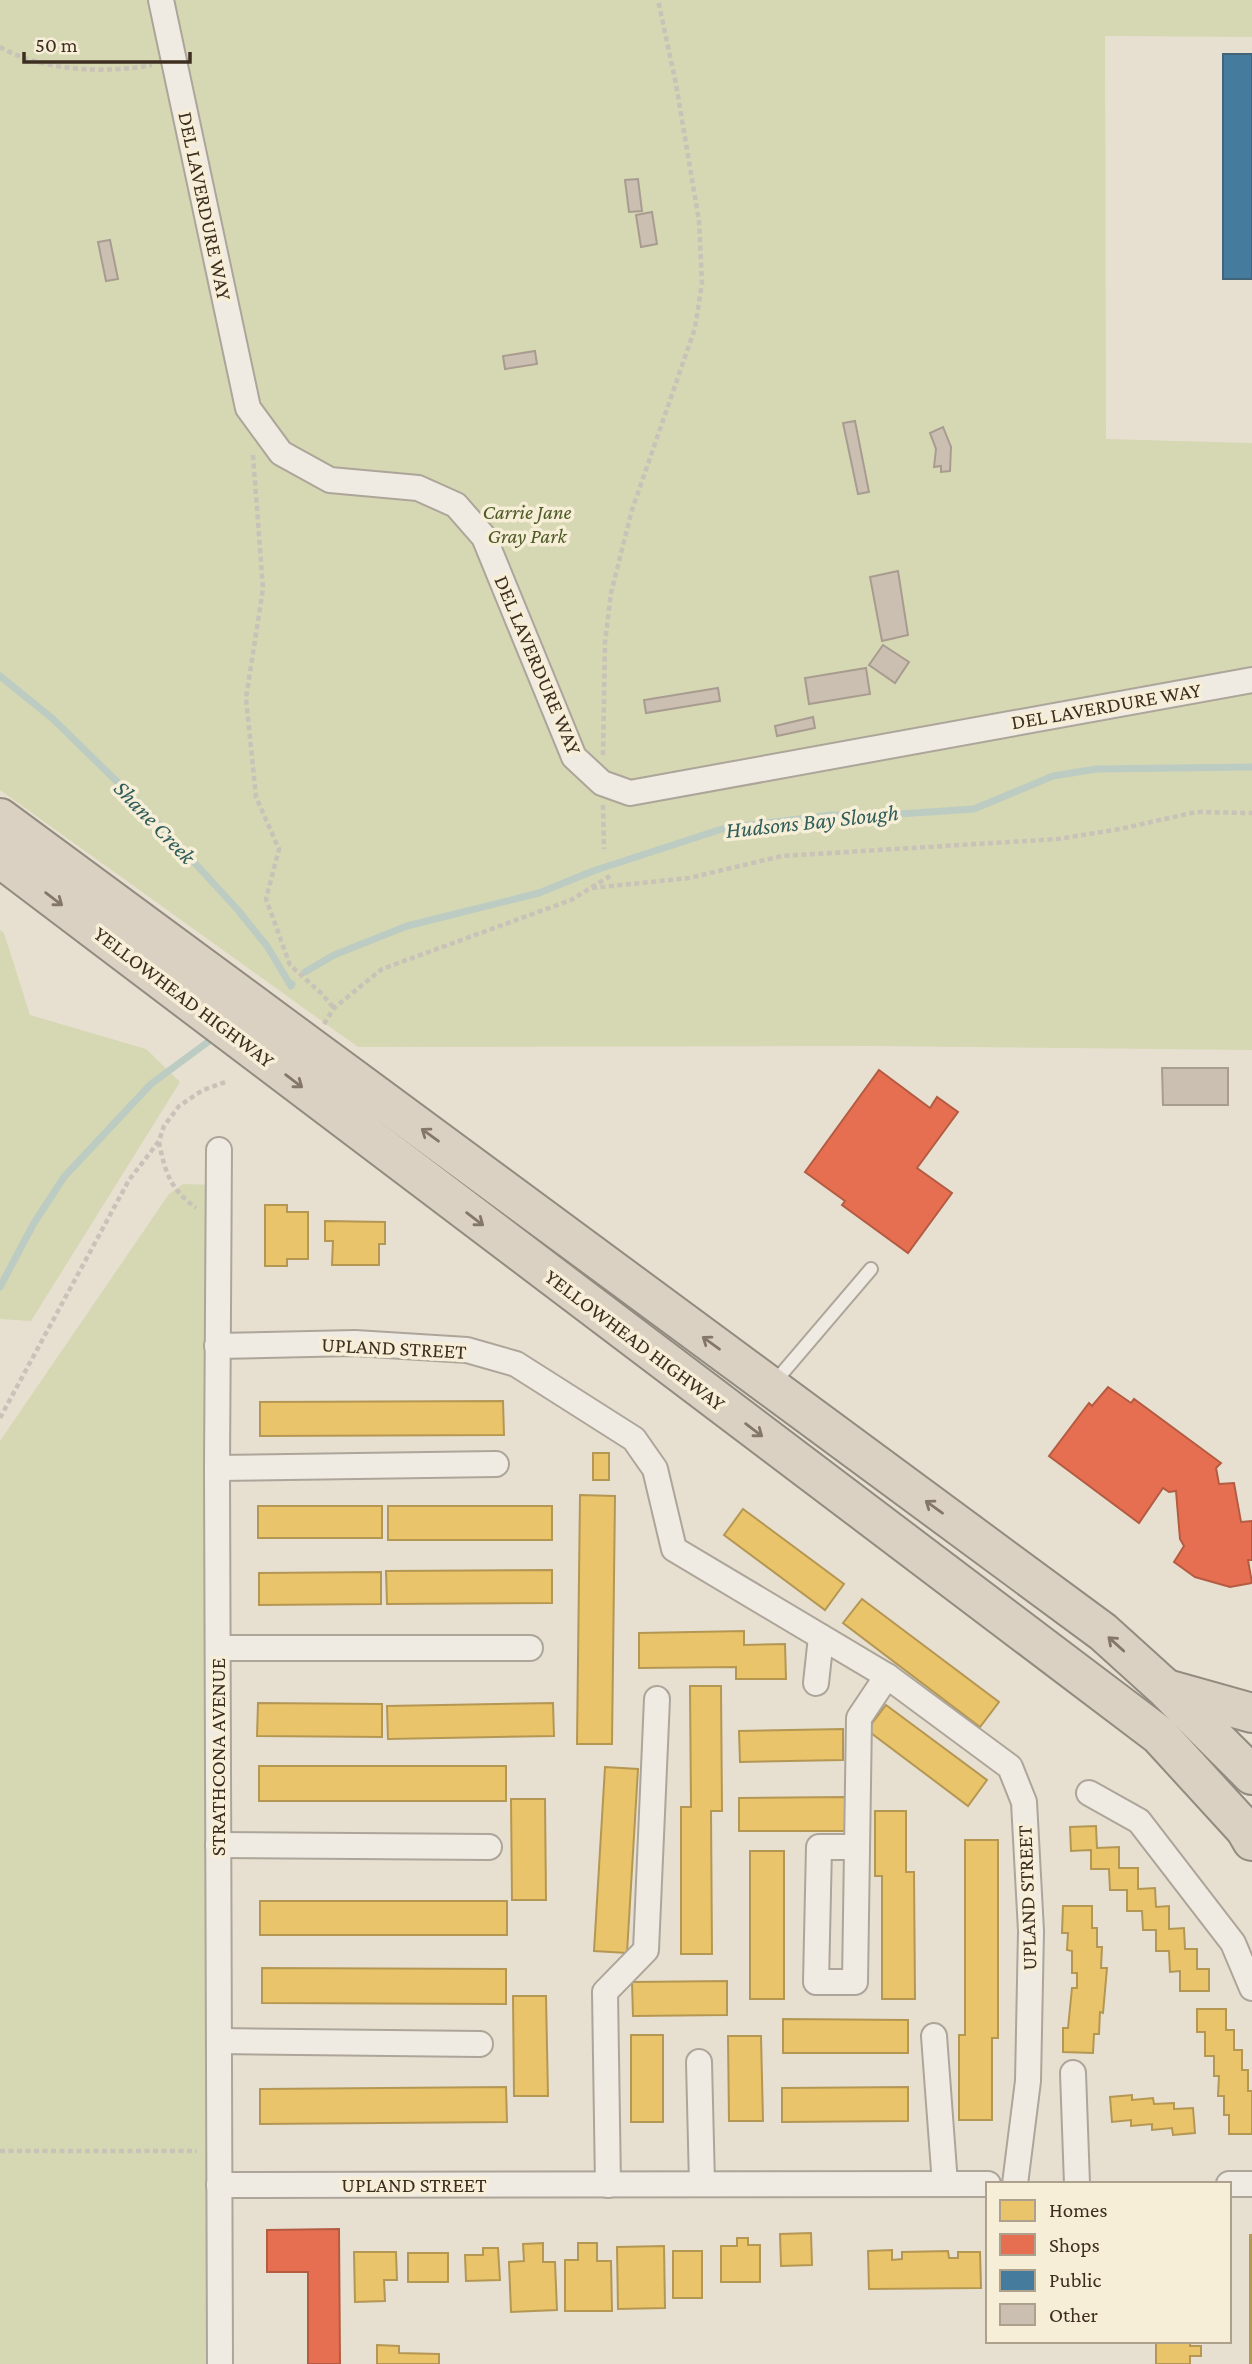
<svg xmlns="http://www.w3.org/2000/svg" width="1252" height="2364" font-family="'Crimson Pro',serif">
<rect width="100%" height="100%" fill="#e7e0d1"/>
<g fill="#d6d7b3">
<path d="M 0,0 L 1252,0 L 1252,37 L 1105,36 L 1106,439 L 1252,443 L 1252,1050 L 871,1046 L 358,1047 L 0,790 Z"/>
<path d="M 0,930 L 4,933 L 30,1015 L 146,1049 L 180,1082 L 31,1321 L 0,1319 Z"/>
<path d="M 183,1184 L 213,1185 L 211,2364 L 0,2364 L 0,1441 L 169,1194 Z"/>
</g>
<g fill="#e9c46a" stroke="#b59754" stroke-width="2">
<path d="M 265,1205 L 287,1205 L 287,1212 L 308,1212 L 308,1259 L 287,1259 L 287,1266 L 265,1266 Z"/>
<path d="M 325,1221 L 385,1222 L 385,1244 L 379,1244 L 379,1265 L 332,1265 L 333,1241 L 325,1241 Z"/>
<path d="M 503,1401 L 504,1435 L 260,1436 L 260,1402 Z"/>
<rect x="593" y="1453" width="16" height="27"/>
<path d="M 580,1495 L 615,1496 L 612,1744 L 577,1744 Z"/>
<rect x="258" y="1506" width="124" height="32"/>
<rect x="388" y="1506" width="164" height="34"/>
<path d="M 743,1509 L 844,1584 L 825,1610 L 724,1535 Z"/>
<path d="M 552,1570 L 552,1603 L 387,1604 L 386,1571 Z"/>
<path d="M 381,1572 L 381,1604 L 259,1605 L 259,1573 Z"/>
<path d="M 862,1599 L 999,1702 L 980,1727 L 843,1623 Z"/>
<path d="M 744,1631 L 744,1645 L 785,1644 L 786,1679 L 736,1679 L 736,1667 L 639,1668 L 639,1633 Z"/>
<path d="M 690,1686 L 721,1686 L 722,1811 L 711,1811 L 712,1954 L 681,1954 L 681,1807 L 691,1807 Z"/>
<path d="M 258,1703 L 382,1704 L 382,1737 L 257,1736 Z"/>
<path d="M 553,1703 L 554,1736 L 388,1739 L 387,1706 Z"/>
<path d="M 886,1705 L 987,1780 L 968,1806 L 867,1730 Z"/>
<path d="M 843,1729 L 843,1760 L 740,1762 L 739,1731 Z"/>
<rect x="259" y="1766" width="247" height="35"/>
<path d="M 605,1767 L 638,1769 L 627,1953 L 594,1951 Z"/>
<path d="M 845,1797 L 845,1831 L 739,1831 L 739,1798 Z"/>
<path d="M 511,1799 L 545,1799 L 546,1900 L 512,1900 Z"/>
<path d="M 875,1811 L 906,1811 L 906,1872 L 914,1872 L 915,1999 L 882,1999 L 882,1876 L 875,1876 Z"/>
<path d="M 1096,1826 L 1097,1848 L 1119,1847 L 1119,1868 L 1138,1868 L 1138,1889 L 1155,1888 L 1156,1907 L 1169,1906 L 1169,1929 L 1184,1928 L 1185,1949 L 1197,1949 L 1197,1969 L 1209,1969 L 1209,1991 L 1180,1991 L 1180,1971 L 1170,1972 L 1169,1951 L 1156,1951 L 1156,1930 L 1143,1930 L 1142,1911 L 1127,1911 L 1127,1890 L 1110,1890 L 1109,1869 L 1091,1869 L 1091,1850 L 1071,1851 L 1070,1827 Z"/>
<path d="M 965,1840 L 998,1840 L 998,2038 L 992,2038 L 992,2120 L 959,2120 L 959,2035 L 965,2035 Z"/>
<rect x="750" y="1851" width="34" height="148"/>
<rect x="260" y="1901" width="247" height="34"/>
<path d="M 1063,1906 L 1092,1906 L 1092,1928 L 1097,1928 L 1097,1947 L 1102,1947 L 1101,1968 L 1107,1968 L 1103,2013 L 1100,2012 L 1099,2034 L 1094,2034 L 1093,2053 L 1063,2052 L 1063,2028 L 1068,2028 L 1072,1988 L 1077,1988 L 1077,1973 L 1072,1973 L 1072,1951 L 1067,1950 L 1068,1933 L 1062,1933 Z"/>
<path d="M 262,1968 L 506,1969 L 506,2004 L 262,2003 Z"/>
<path d="M 727,1981 L 727,2015 L 633,2016 L 632,1982 Z"/>
<path d="M 513,1996 L 546,1996 L 548,2096 L 514,2096 Z"/>
<path d="M 1197,2009 L 1226,2009 L 1226,2030 L 1234,2030 L 1234,2050 L 1242,2050 L 1242,2070 L 1248,2070 L 1248,2091 L 1252,2091 L 1252,2134 L 1229,2134 L 1229,2115 L 1224,2115 L 1224,2096 L 1218,2096 L 1219,2076 L 1214,2076 L 1214,2056 L 1205,2056 L 1205,2032 L 1197,2032 Z"/>
<path d="M 783,2019 L 908,2020 L 908,2053 L 783,2053 Z"/>
<rect x="631" y="2035" width="32" height="87"/>
<path d="M 728,2036 L 761,2036 L 763,2121 L 729,2121 Z"/>
<path d="M 506,2087 L 507,2122 L 260,2124 L 260,2089 Z"/>
<path d="M 908,2087 L 908,2121 L 782,2122 L 782,2088 Z"/>
<path d="M 1132,2095 L 1132,2100 L 1153,2098 L 1154,2104 L 1174,2103 L 1174,2109 L 1193,2108 L 1195,2133 L 1173,2135 L 1172,2128 L 1152,2130 L 1152,2124 L 1131,2126 L 1131,2120 L 1112,2122 L 1110,2097 Z"/>
<path d="M 811,2233 L 812,2265 L 781,2266 L 780,2234 Z"/>
<rect x="1250" y="2235" width="2" height="129"/>
<path d="M 737,2238 L 748,2238 L 748,2245 L 760,2245 L 760,2282 L 721,2282 L 721,2246 L 737,2246 Z"/>
<path d="M 543,2243 L 543,2262 L 555,2262 L 557,2310 L 511,2312 L 509,2262 L 524,2261 L 523,2244 Z"/>
<path d="M 578,2243 L 597,2243 L 597,2261 L 611,2261 L 612,2311 L 565,2311 L 565,2260 L 578,2260 Z"/>
<path d="M 664,2246 L 665,2308 L 618,2309 L 617,2247 Z"/>
<path d="M 483,2248 L 498,2248 L 500,2280 L 466,2281 L 465,2255 L 483,2255 Z"/>
<path d="M 892,2250 L 892,2260 L 902,2259 L 902,2252 L 948,2251 L 949,2258 L 958,2258 L 958,2252 L 980,2252 L 981,2288 L 869,2289 L 868,2251 Z"/>
<rect x="673" y="2251" width="29" height="47"/>
<path d="M 354,2252 L 396,2252 L 397,2280 L 384,2280 L 385,2301 L 355,2302 Z"/>
<rect x="408" y="2253" width="40" height="29"/>
<path d="M 1156,2341 L 1190,2341 L 1190,2346 L 1201,2346 L 1201,2356 L 1190,2356 L 1190,2364 L 1156,2364 Z"/>
<path d="M 377,2345 L 399,2346 L 399,2353 L 439,2354 L 439,2364 L 377,2364 Z"/>
</g>
<g fill="#e76f51" stroke="#b45c42" stroke-width="2">
<path d="M 879,1070 L 930,1108 L 937,1097 L 958,1112 L 917,1168 L 952,1193 L 908,1253 L 842,1205 L 845,1201 L 805,1172 Z"/>
<path d="M 1108,1387 L 1131,1403 L 1134,1399 L 1221,1463 L 1216,1468 L 1219,1484 L 1234,1483 L 1241,1522 L 1252,1521 L 1252,1560 L 1248,1560 L 1252,1583 L 1230,1587 L 1195,1577 L 1174,1562 L 1184,1546 L 1180,1539 L 1176,1491 L 1169,1492 L 1163,1488 L 1139,1523 L 1049,1456 L 1089,1403 L 1092,1406 Z"/>
<path d="M 339,2229 L 340,2364 L 308,2364 L 308,2272 L 267,2272 L 267,2230 Z"/>
</g>
<rect fill="#457b9d" stroke="#436478" stroke-width="2" x="1223" y="54" width="29" height="225"/>
<g fill="none" stroke-linecap="round" stroke-linejoin="round">
<g stroke="#bcccc2" stroke-width="7">
<path d="M 0,676 L 53,719 L 148,812 L 237,909 L 267,946 L 291,986 L 292,984"/>
<path d="M 305,972 L 334,955 L 407,926 L 539,893 L 593,871 L 725,828 L 831,815 L 884,815 L 974,809 L 1053,776 L 1096,769 L 1252,767"/>
<path d="M 0,1287 L 34,1223 L 64,1177 L 151,1084 L 216,1036"/>
</g>
</g>
<g fill="#cbbfb2" stroke="#a89c90" stroke-width="2">
<path d="M 638,179 L 642,211 L 629,212 L 625,180 Z"/>
<path d="M 652,212 L 657,244 L 641,247 L 636,215 Z"/>
<path d="M 110,240 L 118,279 L 106,281 L 98,242 Z"/>
<path d="M 535,351 L 537,364 L 505,369 L 503,356 Z"/>
<path d="M 855,421 L 869,492 L 858,494 L 843,423 Z"/>
<path d="M 943,427 L 951,447 L 950,471 L 941,472 L 941,466 L 934,467 L 936,449 L 930,433 Z"/>
<path d="M 898,571 L 908,635 L 882,641 L 870,577 Z"/>
<path d="M 883,645 L 909,662 L 895,683 L 869,665 Z"/>
<path d="M 866,668 L 870,694 L 809,704 L 805,678 Z"/>
<path d="M 718,688 L 720,701 L 646,713 L 644,700 Z"/>
<path d="M 813,717 L 815,728 L 777,736 L 775,726 Z"/>
<path d="M 1162,1068 L 1228,1068 L 1228,1105 L 1163,1105 Z"/>
</g>
<g fill="none" stroke-linecap="round" stroke-linejoin="round">
<defs>
<path id="lane" d="M 773,1384 L 871,1269"/>
<g id="street">
<path d="M 161,0 L 248,408 L 281,453 L 330,480 L 418,488 L 456,505 L 484,537 L 574,757 L 602,783 L 630,793 L 1252,680"/>
<path d="M 219,1150 L 217,1468 L 220,2364"/>
<path d="M 217,1346 L 355,1343 L 467,1350 L 516,1364 L 634,1439 L 655,1469 L 674,1549 L 887,1676 L 1010,1767 L 1024,1802 L 1031,1931 L 1028,2081 L 1015,2184"/>
<path d="M 217,1468 L 496,1464"/>
<path d="M 218,1648 L 530,1648"/>
<path d="M 816,1683 L 821,1637"/>
<path d="M 1089,1793 L 1139,1821 L 1233,1943 L 1252,1988"/>
<path d="M 218,1845 L 489,1847"/>
<path d="M 857,1847 L 819,1847 L 816,1982 L 855,1982 L 859,1718 L 887,1676"/>
<path d="M 934,2036 L 945,2184"/>
<path d="M 219,2041 L 480,2044"/>
<path d="M 699,2062 L 702,2184"/>
<path d="M 1073,2073 L 1077,2184"/>
<path d="M 1229,2184 L 1252,2184"/>
<path d="M 219,2185 L 988,2184"/>
<path d="M 608,2185 L 605,1992 L 646,1950 L 657,1699"/>
</g>
<g id="highway">
<path d="M 0,818 L 1103,1632 L 1166,1689 L 1252,1775"/>
<path d="M 0,858 L 1159,1735 L 1245,1829 L 1252,1841"/>
<path d="M 1170,1690 L 1252,1713"/>
</g>
</defs>
<use href="#lane" stroke="#ada599" stroke-width="16"/>
<use href="#street" stroke="#ada599" stroke-width="28"/>
<use href="#highway" stroke="#928b80" stroke-width="42"/>
<g stroke="#c8c2b9" stroke-width="4.5" stroke-dasharray="5 3.5" stroke-linecap="butt">
<path d="M 0,47 C 41,71 107,74 152,65"/>
<path d="M 253,455 L 263,589 L 246,698 L 256,797 L 279,849 L 266,899 L 290,965 L 321,993 L 334,1008"/>
<path d="M 603,755 L 605,642 L 611,593 L 632,510 L 695,328 L 702,283 L 699,221 L 676,84 L 658,0"/>
<path d="M 603,805 L 604,849"/>
<path d="M 592,888 L 689,878 L 782,856 L 1058,839 L 1120,829 L 1196,812 L 1252,813"/>
<path d="M 324,1024 L 334,1008 L 382,969 L 571,900 L 610,876"/>
<path d="M 159,1142 C 165,1172 170,1189 196,1208"/>
<path d="M 0,1418 L 129,1180 L 159,1141 L 164,1126 L 179,1106 L 203,1090 L 228,1081"/>
<path d="M 0,2151 L 197,2151"/>
</g>
<use href="#lane" stroke="#efebe3" stroke-width="12"/>
<use href="#street" stroke="#efebe3" stroke-width="24"/>
<use href="#highway" stroke="#dad1c2" stroke-width="38"/>
</g>
<defs><path id="oneway-shaft" d="M-6 0H5M1.5-3L5.5 0L1.5 3" fill="none" stroke-width="1.6" stroke-linecap="round" stroke-linejoin="round" transform="scale(1.75)"/></defs>
<g stroke="#847769">
<use href="#oneway-shaft" transform="translate(54 899) rotate(37)"/>
<use href="#oneway-shaft" transform="translate(294 1081) rotate(37)"/>
<use href="#oneway-shaft" transform="translate(430 1135) rotate(-144)"/>
<use href="#oneway-shaft" transform="translate(475 1219) rotate(37)"/>
<use href="#oneway-shaft" transform="translate(711 1343) rotate(-144)"/>
<use href="#oneway-shaft" transform="translate(754 1430) rotate(37)"/>
<use href="#oneway-shaft" transform="translate(934 1507) rotate(-144)"/>
<use href="#oneway-shaft" transform="translate(1116 1644) rotate(-138)"/>
</g>
<g text-anchor="middle" stroke-width="7" stroke-linejoin="round" paint-order="stroke">
<g font-size="21" fill="#3d2e20" stroke="#f7eed8">
<text transform="translate(205 206) rotate(78)" y="7">DEL LAVERDURE WAY</text>
<text transform="translate(538 665) rotate(67)" y="7">DEL LAVERDURE WAY</text>
<text transform="translate(1106 706) rotate(-10)" y="7">DEL LAVERDURE WAY</text>
<text transform="translate(184 997) rotate(37)" y="7">YELLOWHEAD HIGHWAY</text>
<text transform="translate(635 1340) rotate(37)" y="7">YELLOWHEAD HIGHWAY</text>
<text transform="translate(394 1348) rotate(3)" y="7">UPLAND STREET</text>
<text transform="translate(218 1757) rotate(-90)" y="7">STRATHCONA AVENUE</text>
<text transform="translate(1027 1898) rotate(-92)" y="7">UPLAND STREET</text>
<text x="414" y="2192">UPLAND STREET</text>
</g>
<g font-size="21" font-style="italic" fill="#4d5a26" stroke="#f7eed8">
<text x="527" y="519">Carrie Jane<tspan x="527" dy="24">Gray Park</tspan></text>
</g>
<g font-size="23" font-style="italic" fill="#2f5d5a" stroke="#f7eed8">
<text transform="translate(812 821) rotate(-6)" y="8">Hudsons Bay Slough</text>
<text transform="translate(155 822) rotate(46)" y="8">Shane Creek</text>
</g>
</g>
<rect x="986" y="2182" width="245" height="161" fill="#f7eed8" stroke="#ada18e" stroke-width="2"/>
<rect x="1000" y="2200" width="35" height="21" fill="#e9c46a" stroke="#ada18e" stroke-width="2"/>
<text x="1049" y="2217" font-size="21" fill="#3d2e20">Homes</text>
<rect x="1000" y="2234" width="35" height="21" fill="#e76f51" stroke="#ada18e" stroke-width="2"/>
<text x="1049" y="2252" font-size="21" fill="#3d2e20">Shops</text>
<rect x="1000" y="2270" width="35" height="21" fill="#457b9d" stroke="#ada18e" stroke-width="2"/>
<text x="1049" y="2287" font-size="21" fill="#3d2e20">Public</text>
<rect x="1000" y="2304" width="35" height="21" fill="#cbbfb2" stroke="#ada18e" stroke-width="2"/>
<text x="1049" y="2322" font-size="21" fill="#3d2e20">Other</text>
<path d="M24 52v10h166v-10" fill="none" stroke="#3d2e20" stroke-width="3.5"/>
<text x="35" y="52" font-size="21" fill="#3d2e20" stroke="#f7eed8" stroke-width="5" paint-order="stroke">50 m</text>
</svg>
